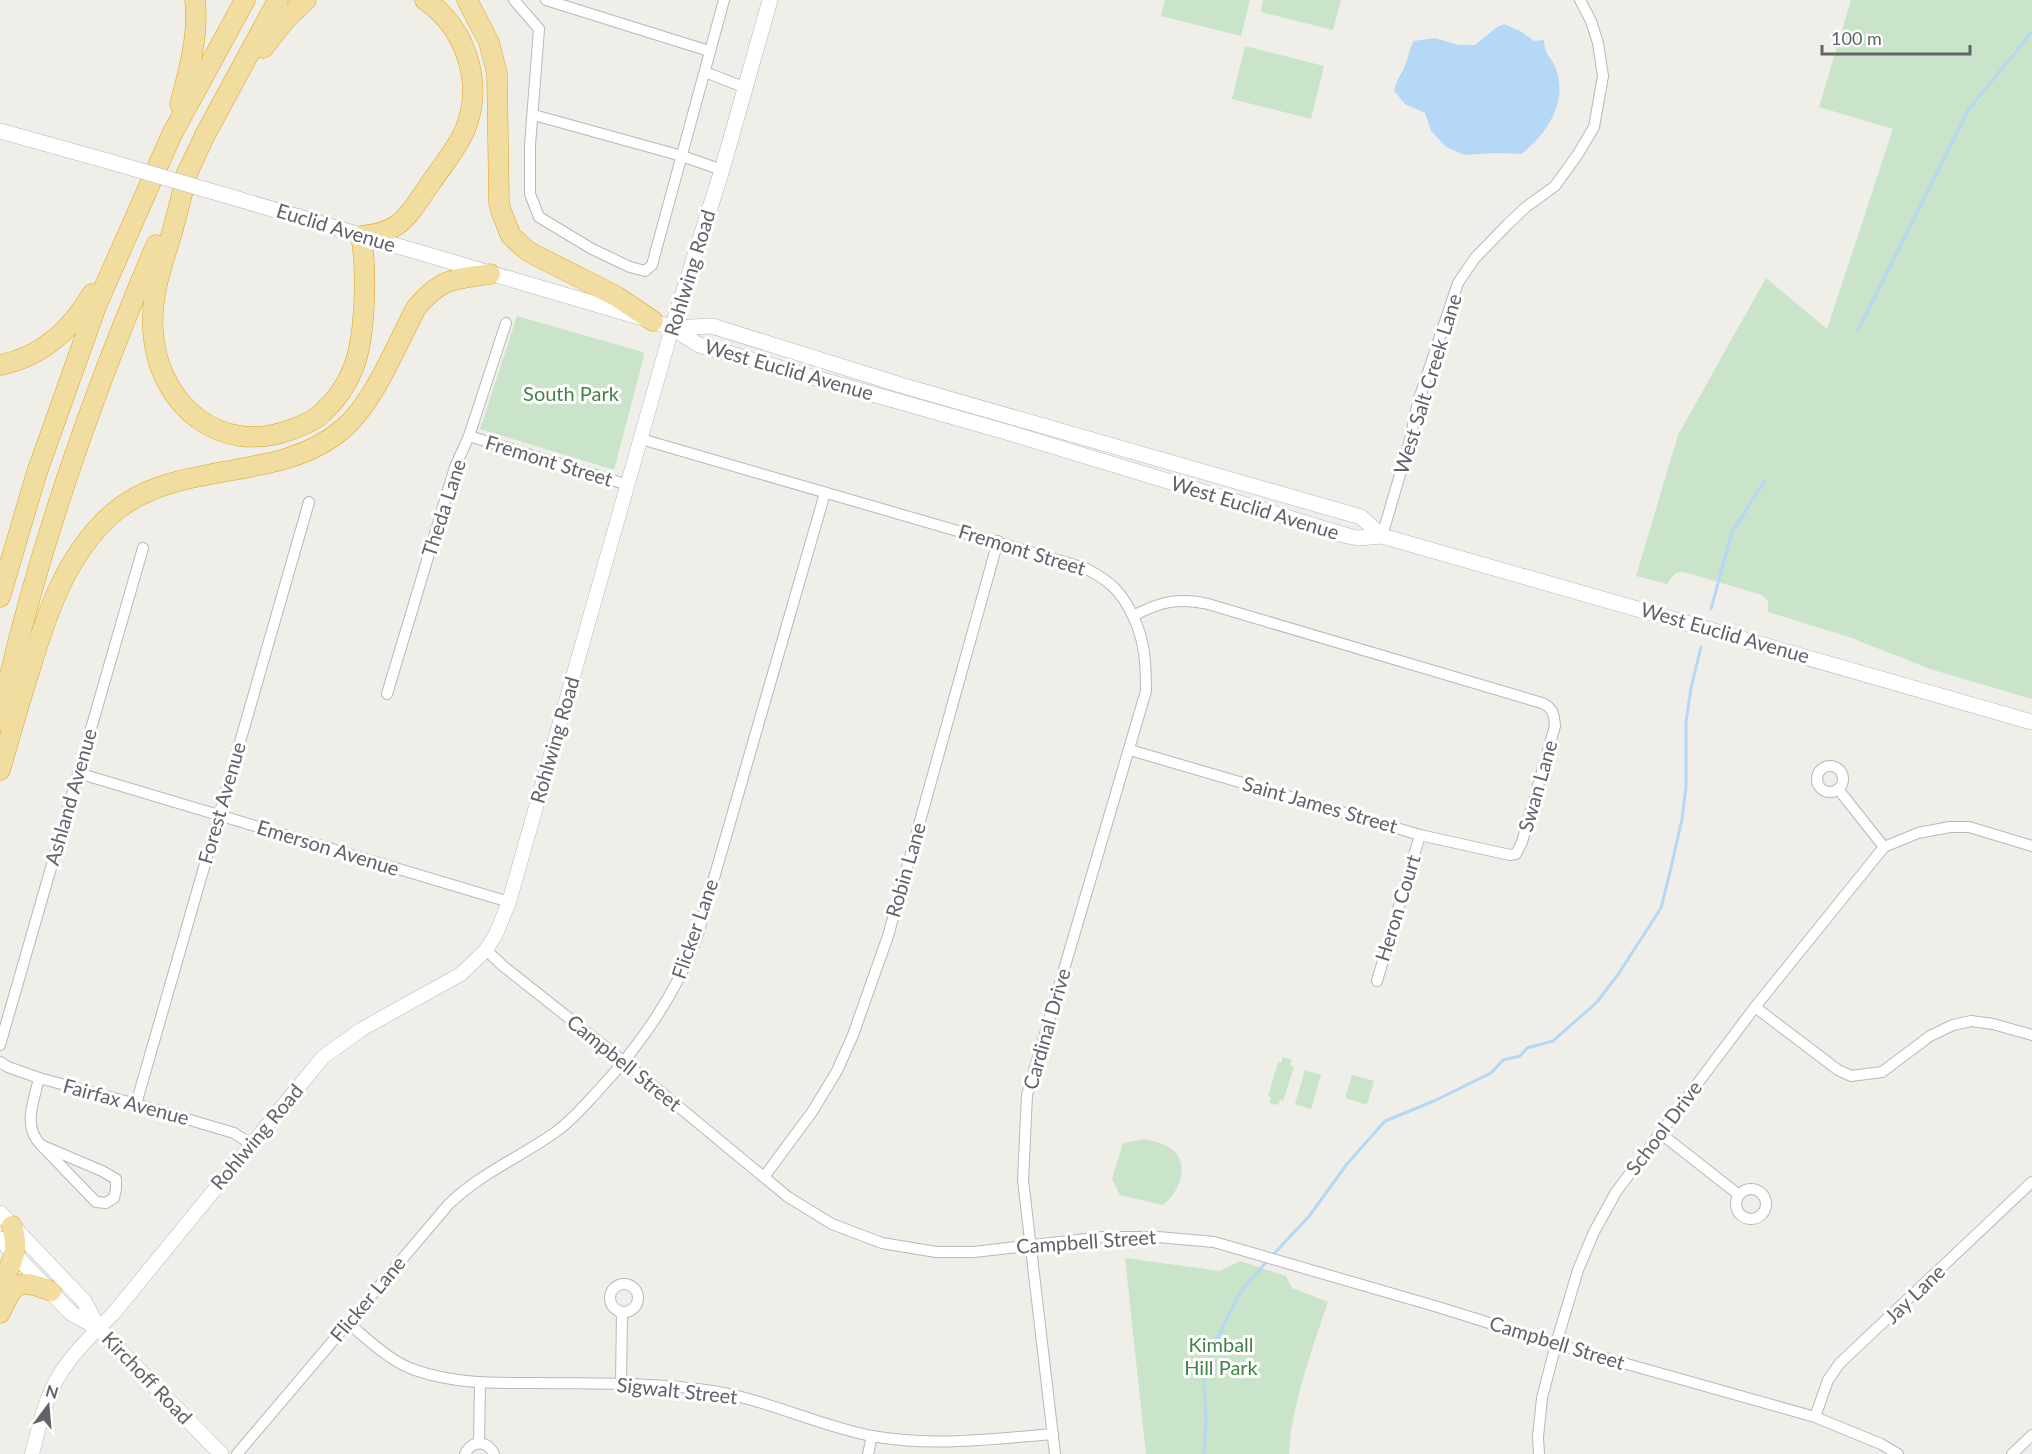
<svg xmlns="http://www.w3.org/2000/svg" width="2032" height="1454" font-family="Lato,sans-serif">
<rect width="100%" height="100%" fill="#f0eee9"/>
<g fill="#c9e4c9">
<path d="M 1165,0 L 1250,0 L 1241,36 L 1161,16 Z"/>
<path d="M 1263,0 L 1341,0 L 1333,30 L 1261,12 Z"/>
<path d="M 1851,0 L 2032,0 L 2032,699 L 1930,669 L 1849,637 L 1768,612 L 1768,601 L 1762,595 L 1684,572 C 1674,571 1672,577 1667,584 L 1636,576 L 1678,435 L 1766,278 L 1827,329 L 1893,129 L 1819,107 Z"/>
<path d="M 1245,46 L 1324,66 L 1311,119 L 1232,99 Z"/>
<path d="M 517,316 L 643,352 L 644,356 L 614,470 L 480,429 Z"/>
<path d="M 1283,1057 L 1292,1060 L 1290,1066 L 1294,1067 L 1283,1101 L 1280,1100 L 1278,1105 L 1269,1103 L 1271,1097 L 1268,1096 L 1278,1062 L 1281,1063 Z"/>
<path d="M 1305,1070 L 1321,1075 L 1311,1109 L 1295,1104 Z"/>
<path d="M 1352,1075 L 1374,1081 L 1367,1105 L 1345,1098 Z"/>
<path d="M 1145,1139 C 1157,1142 1170,1144 1178,1156 C 1188,1171 1176,1197 1162,1205 L 1120,1195 L 1112,1179 L 1123,1143 Z"/>
<path d="M 1125,1258 L 1220,1271 L 1240,1261 L 1286,1276 L 1292,1288 L 1328,1302 C 1313,1346 1291,1407 1289,1454 L 1146,1454 Z"/>
</g>
<path fill="#b4d8f5" d="M 1504,24 L 1520,31 L 1534,41 L 1544,40 C 1544,55 1552,57 1556,69 C 1568,103 1547,133 1522,154 L 1495,153 L 1465,155 L 1446,147 L 1431,131 L 1425,113 L 1405,104 L 1394,91 C 1397,78 1402,74 1406,63 C 1409,55 1409,49 1414,41 L 1435,38 L 1458,45 L 1475,45 L 1497,27 Z"/>
<g fill="none" stroke-linecap="round" stroke-linejoin="round">
<g stroke="#b4d8f5" stroke-width="3">
<path d="M 1858,330 L 1969,109 L 2032,32"/>
<path d="M 1711,609 L 1732,532 L 1764,482"/>
<path d="M 1273,1255 L 1310,1215 L 1347,1164 L 1385,1121 L 1434,1101 L 1491,1073 L 1503,1060 L 1520,1056 L 1527,1048 L 1553,1041 L 1597,1002 L 1619,973 L 1661,908 L 1670,872 L 1682,819 L 1686,787 L 1686,722 L 1691,688 L 1701,647"/>
<path d="M 1204,1454 L 1206,1420 L 1204,1383 L 1210,1352 L 1241,1291 L 1268,1260"/>
</g>
<defs>
<g id="minor">
<path d="M 514,0 L 539,29 L 530,145 L 530,194 L 539,217 L 592,249 L 630,267 L 645,271 L 652,265 L 724,0"/>
<path d="M 546,0 L 709,51"/>
<path d="M 705,72 L 746,88"/>
<path d="M 534,115 L 682,156 L 722,170"/>
<path d="M 469,436 L 628,485"/>
<path d="M 641,439 L 1085,568 C 1110,581 1121,591 1133,616 C 1159,602 1179,597 1208,604 L 1542,703 C 1553,708 1554,714 1555,726 L 1522,842 L 1516,854 L 1510,855 L 1420,835 L 1130,750"/>
<path d="M 1382,536 L 1409,444 L 1418,402 L 1458,283 L 1475,258 L 1508,224 L 1526,207 L 1555,186 L 1578,154 L 1594,127 L 1603,76 L 1598,43 L 1591,21 L 1580,0"/>
<path d="M 387,694 L 455,467 L 469,436 L 506,323"/>
<circle cx="1830" cy="779" r="13"/>
<path d="M 78,773 L 509,902"/>
<path d="M 1838,789 L 1884,847"/>
<path d="M 486,950 L 502,965 L 633,1069 L 788,1197 L 832,1224 L 882,1243 L 936,1252 L 974,1252 L 1103,1237 L 1158,1237 L 1214,1242 L 1438,1307 L 1556,1344 L 1815,1417 L 1881,1444 L 1898,1454"/>
<path d="M 1377,981 L 1420,835"/>
<path d="M 1755,1007 L 1838,1070 L 1851,1076 L 1882,1072 L 1930,1036 L 1953,1025 L 1971,1021 L 1993,1024 L 2032,1035"/>
<path d="M 0,1045 L 143,548"/>
<path d="M 0,1062 L 8,1067 L 39,1078 L 136,1104 L 234,1133 L 251,1144"/>
<path d="M 39,1078 C 34,1101 22,1126 41,1145 L 96,1202 L 106,1203 L 114,1198 L 116,1189 L 116,1179 L 102,1171 L 41,1145"/>
<path d="M 136,1104 L 309,502"/>
<path d="M 1660,1133 L 1739,1195"/>
<path d="M 764,1177 L 812,1112 L 837,1071 L 853,1035 L 888,936 L 998,541"/>
<circle cx="1751" cy="1204" r="15"/>
<circle cx="624" cy="1298" r="14"/>
<path d="M 348,1323 C 369,1340 389,1361 415,1370 C 454,1384 496,1383 536,1383 C 592,1384 649,1382 705,1390 C 762,1397 815,1425 872,1436 C 932,1447 993,1439 1053,1434"/>
<path d="M 621,1384 L 622,1312"/>
<path d="M 1815,1417 L 1828,1380 L 1840,1363 L 2032,1182"/>
<path d="M 479,1443 L 480,1383"/>
<path d="M 237,1454 L 448,1205 C 479,1174 521,1157 557,1131 C 571,1121 584,1106 596,1093 C 639,1047 675,997 697,937 L 825,493"/>
<path d="M 465,1454 C 472,1440 487,1440 494,1454"/>
<path d="M 868,1454 L 872,1436"/>
<path d="M 1055,1454 L 1023,1180 L 1027,1095 L 1146,691 C 1146,664 1145,641 1133,616"/>
<path d="M 1539,1454 L 1538,1437 L 1542,1398 L 1556,1344 L 1578,1270 L 1594,1232 L 1616,1192 L 1755,1007 L 1884,847 L 1918,833 L 1950,827 L 1969,827 L 2032,846"/>
<path d="M 2012,1454 L 2032,1435"/>
</g>
<path id="tertiary" d="M 32,1454 C 39,1428 45,1397 60,1374 C 73,1353 95,1331 113,1314 L 323,1057 L 362,1029 L 461,974 L 486,950 L 496,934 L 509,902 L 672,328"/>
<g id="secondary">
<path d="M 0,131 L 111,162"/>
<path d="M 221,194 L 653,321 L 672,328 L 699,345 L 1003,431 L 1348,536 L 1358,538 L 1382,536 L 2032,722"/>
<path d="M 672,328 L 712,326 L 904,386 L 1361,517 L 1382,536"/>
<path d="M 672,328 L 722,170 L 770,0"/>
<path d="M 0,1213 L 84,1301 L 98,1328"/>
<path d="M 0,1239 L 71,1313 L 98,1328 L 221,1454"/>
</g>
<g id="motorway">
<path d="M 467,0 L 489,42 L 497,73 L 499,202 L 501,211 L 511,236 L 529,252 L 616,296 L 653,321"/>
<path d="M 263,48 L 286,19 L 306,0"/>
<path d="M 180,104 C 189,71 199,34 195,0"/>
<path d="M 188,171 C 183,190 178,209 173,229 C 162,267 148,299 154,340 C 162,406 220,454 287,431 C 299,427 315,421 323,412 C 335,401 346,386 352,371 C 366,341 367,269 361,236 C 402,233 408,215 430,184 C 442,166 456,150 465,130 C 484,83 466,28 425,0"/>
<path d="M 183,182 L 205,135 L 278,0"/>
<path d="M 0,365 C 41,357 71,330 92,294"/>
<path d="M 0,597 L 37,472 L 97,304 L 172,134 L 245,0"/>
<path d="M 0,720 C 34,557 91,398 156,245"/>
<path d="M 0,770 C 10,736 19,703 30,669 C 47,613 66,555 112,514 C 177,457 279,485 344,428 C 374,402 397,344 416,308 C 442,277 453,280 490,274"/>
<path d="M 0,1290 C 9,1263 21,1255 12,1226"/>
<path d="M 0,1313 C 14,1282 18,1278 51,1291"/>
</g>
</defs>
<use href="#minor" stroke="#b6b8bb" stroke-width="12"/>
<use href="#tertiary" stroke="#b6b8bb" stroke-width="15"/>
<use href="#secondary" stroke="#b5b7bb" stroke-width="16"/>
<use href="#motorway" stroke="#dda41c" stroke-width="21"/>
<use href="#minor" stroke="#fff" stroke-width="10"/>
<use href="#tertiary" stroke="#fff" stroke-width="14"/>
<use href="#secondary" stroke="#fff" stroke-width="15"/>
<use href="#motorway" stroke="#f1dd9f" stroke-width="20"/>
<defs>
<path id="secondary-bridge" d="M 111,162 L 221,194"/>
</defs>
<use href="#secondary-bridge" stroke="#b5b7bb" stroke-width="16" stroke-linecap="butt"/>
<use href="#secondary-bridge" stroke="#fff" stroke-width="15"/>
</g>
<g text-anchor="middle" stroke-width="6" stroke-linejoin="round" paint-order="stroke">
<g font-size="20" fill="#606367" stroke="#fff">
<text transform="translate(336 228) rotate(17)" y="7">Euclid Avenue</text>
<text transform="translate(690 273) rotate(-73)" y="7">Rohlwing Road</text>
<text transform="translate(789 370) rotate(16)" y="7">West Euclid Avenue</text>
<text transform="translate(1428 384) rotate(-73)" y="7">West Salt Creek Lane</text>
<text transform="translate(549 461) rotate(17)" y="7">Fremont Street</text>
<text transform="translate(444 508) rotate(-72)" y="7">Theda Lane</text>
<text transform="translate(1255 508) rotate(17)" y="7">West Euclid Avenue</text>
<text transform="translate(1022 550) rotate(17)" y="7">Fremont Street</text>
<text transform="translate(1725 633) rotate(16)" y="7">West Euclid Avenue</text>
<text transform="translate(555 740) rotate(-74)" y="7">Rohlwing Road</text>
<text transform="translate(1538 786) rotate(-74)" y="7">Swan Lane</text>
<text transform="translate(71 797) rotate(-74)" y="7">Ashland Avenue</text>
<text transform="translate(222 803) rotate(-74)" y="7">Forest Avenue</text>
<text transform="translate(1320 805) rotate(16)" y="7">Saint James Street</text>
<text transform="translate(328 848) rotate(17)" y="7">Emerson Avenue</text>
<text transform="translate(906 870) rotate(-74)" y="7">Robin Lane</text>
<text transform="translate(1398 908) rotate(-73)" y="7">Heron Court</text>
<text transform="translate(695 929) rotate(-71)" y="7">Flicker Lane</text>
<text transform="translate(1047 1029) rotate(-74)" y="7">Cardinal Drive</text>
<text transform="translate(624 1063) rotate(39)" y="7">Campbell Street</text>
<text transform="translate(126 1102) rotate(15)" y="7">Fairfax Avenue</text>
<text transform="translate(1664 1128) rotate(-53)" y="7">School Drive</text>
<text transform="translate(257 1137) rotate(-50)" y="7">Rohlwing Road</text>
<text transform="translate(1086 1242) rotate(-4)" y="7">Campbell Street</text>
<text transform="translate(1915 1294) rotate(-44)" y="7">Jay Lane</text>
<text transform="translate(368 1299) rotate(-50)" y="7">Flicker Lane</text>
<text transform="translate(1557 1343) rotate(17)" y="7">Campbell Street</text>
<text transform="translate(147 1378) rotate(46)" y="7">Kirchoff Road</text>
<text transform="translate(677 1391) rotate(6)" y="7">Sigwalt Street</text>
</g>
<g font-size="20" fill="#428446" stroke="#fff">
<text x="571" y="401">South Park</text>
<text x="1221" y="1352">Kimball<tspan x="1221" dy="23">Hill Park</tspan></text>
</g>
</g>
<g transform="translate(48 1406) rotate(16)" stroke="#ffffff" stroke-width="4.5" paint-order="stroke">
<path d="M0-4.5L10 22L0 15L-10 22Z" fill="#606367"/>
<text y="-9" font-size="16" font-weight="bold" text-anchor="middle" fill="#606367">N</text>
</g>
<path d="M1822 45v9h148v-9" fill="none" stroke="#606367" stroke-width="3"/>
<text x="1831" y="45" font-size="18" fill="#606367" stroke="#ffffff" stroke-width="4.5" paint-order="stroke">100 m</text>
</svg>
